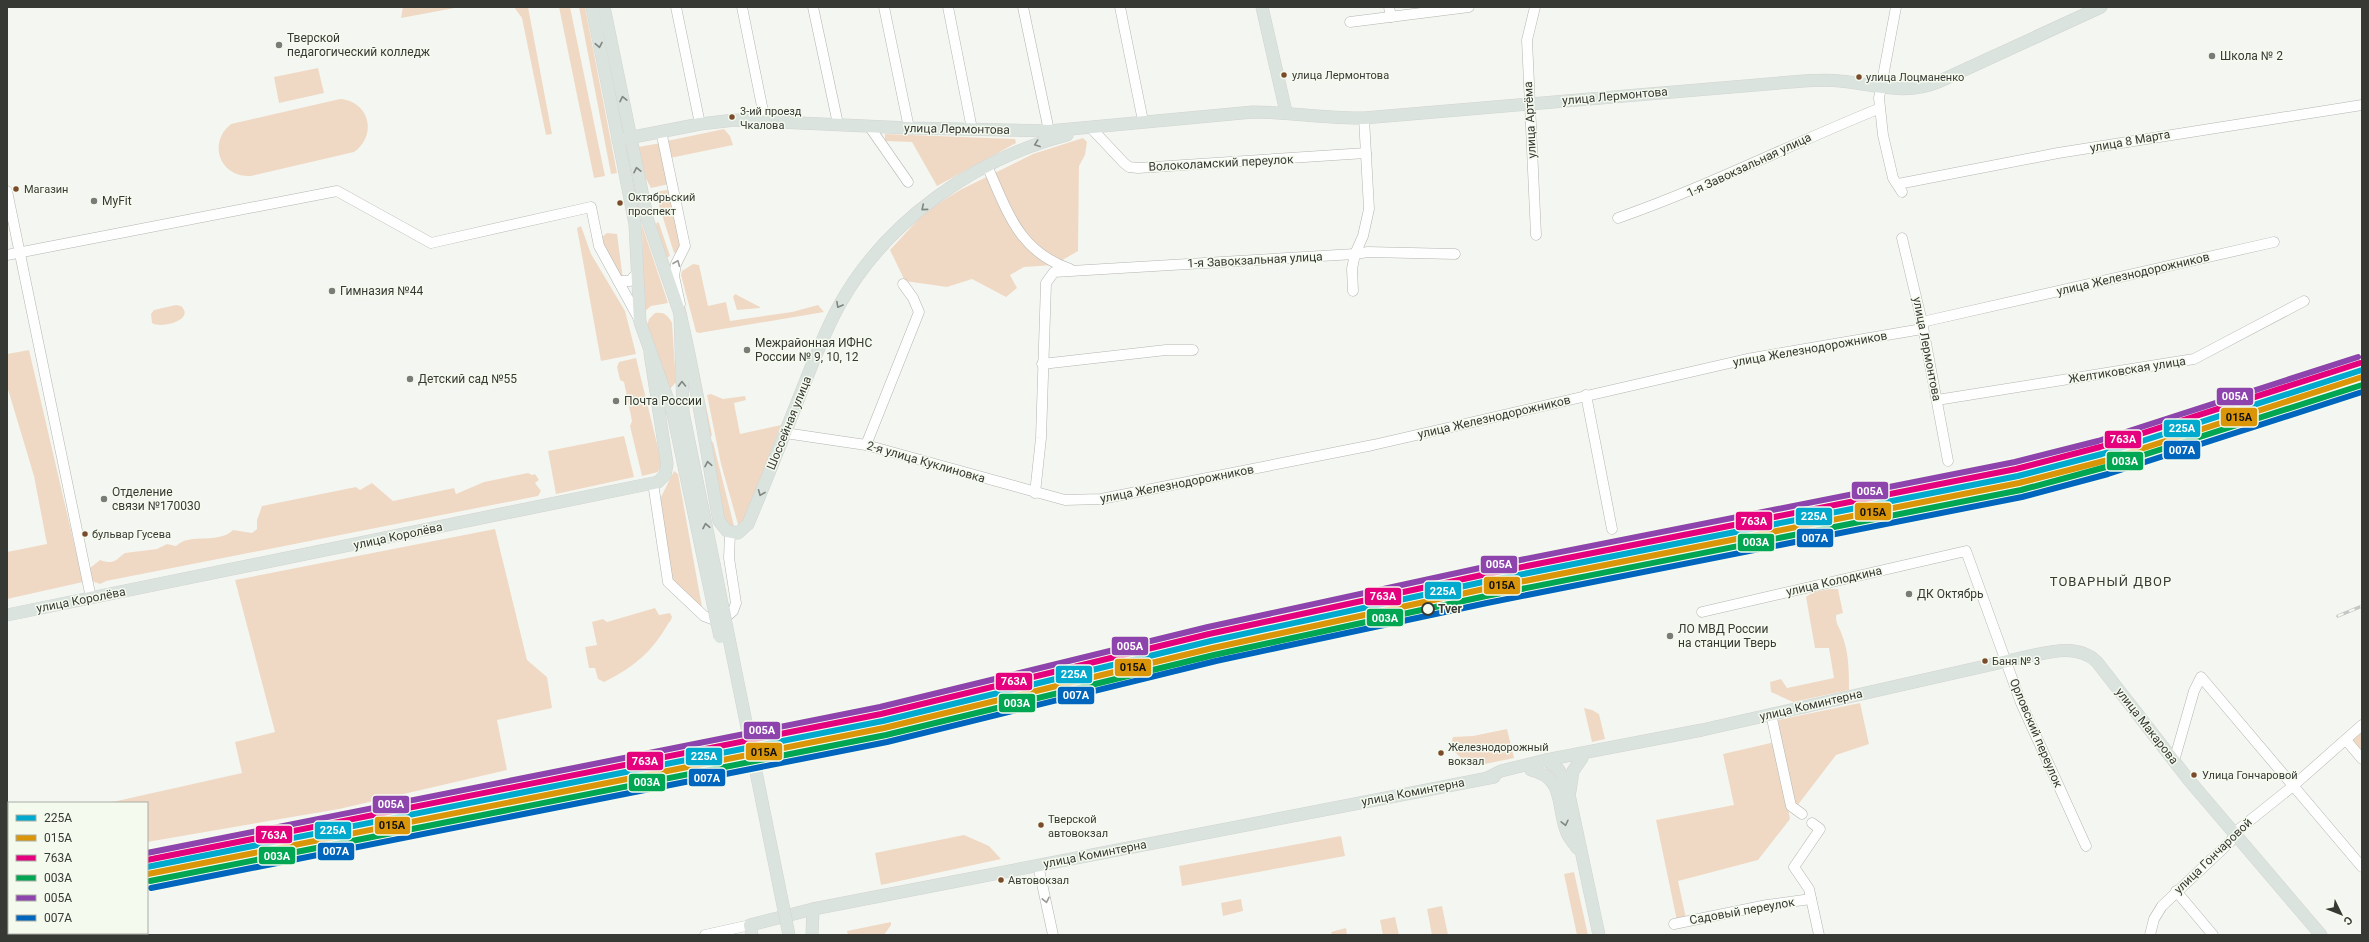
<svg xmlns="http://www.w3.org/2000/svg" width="2369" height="942" font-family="Roboto,sans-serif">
<rect width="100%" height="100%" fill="#f4f7f1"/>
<g fill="#f0d9c4">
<path d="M 403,7 L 460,7 L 401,18 Z"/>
<path d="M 514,7 L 528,7 L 552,134 L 546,135 L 522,18 Z"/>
<path d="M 559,7 L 570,7 L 605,176 L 594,178 Z"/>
<path d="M 579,7 L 585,7 L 617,173 L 611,174 Z"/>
<path d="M 318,68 L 324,93 L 279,103 L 274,77 Z"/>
<path d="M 340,99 C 369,101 378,135 354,152 L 251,176 C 220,178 207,143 231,124 Z"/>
<path d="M 724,129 L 730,136 L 733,145 L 670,158 L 667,141 Z"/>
<path d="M 885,134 L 1015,139 L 1016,143 L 937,186 L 912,142 L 885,141 Z"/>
<path d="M 1083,138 L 1087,142 L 1085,155 L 1079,166 L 1078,251 L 1054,265 L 1024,267 L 1010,275 L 1017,288 L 1006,297 L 972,279 L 947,287 L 905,281 L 890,250 L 925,212 L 960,190 L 1033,154 Z"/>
<path d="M 661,143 L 669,184 L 651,188 L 645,177 L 638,147 Z"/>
<path d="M 672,189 L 681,251 L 674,253 L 655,192 Z"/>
<path d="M 657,222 L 659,223 L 670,256 L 666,258 L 656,225 Z"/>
<path d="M 642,225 L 668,303 L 651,306 L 644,312 Z"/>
<path d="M 581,226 L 591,254 L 625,311 L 636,354 L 601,361 L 577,228 Z"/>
<path d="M 607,233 L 617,234 L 623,279 L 605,250 L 602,237 Z"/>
<path d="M 693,264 L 699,265 L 708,306 L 726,302 L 730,321 L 792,312 L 818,305 L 824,312 L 699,333 L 696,332 L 681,275 L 682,271 Z"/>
<path d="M 735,294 L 760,307 L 760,308 L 737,310 L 733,297 Z"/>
<path d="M 683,296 L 712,435 L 709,439 L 682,319 Z"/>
<path d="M 176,305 L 181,306 C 196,320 161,329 152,323 L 151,314 L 154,310 Z"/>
<path d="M 655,313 C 664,312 668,315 672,323 L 676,382 L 671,388 L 667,386 L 647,326 L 649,319 Z"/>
<path d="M 29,350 L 83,582 L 7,599 L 7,552 L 47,544 L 34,476 L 7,386 L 7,354 Z"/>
<path d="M 636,358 L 662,464 L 658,472 L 642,476 L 630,426 L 632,421 L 624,382 L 620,380 L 617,367 L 619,362 Z"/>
<path d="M 711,394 L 723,399 L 745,396 L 746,400 L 734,403 L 740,434 L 781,425 L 743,525 L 739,528 L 721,464 L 707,395 Z"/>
<path d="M 624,436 L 634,477 L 556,494 L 548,451 Z"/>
<path d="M 709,442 L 713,442 L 735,530 L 726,524 L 718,496 Z"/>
<path d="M 674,471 L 678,474 L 702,607 L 696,605 L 671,582 L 659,501 Z"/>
<path d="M 528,473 L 532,475 L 535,474 L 539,480 L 535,483 L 541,491 L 538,496 L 106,581 L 100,584 L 92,581 L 90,568 L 100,560 C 115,565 115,560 125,553 L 157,549 L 167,544 L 176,546 C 190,532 218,545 233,530 L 252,533 L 257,529 L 257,520 L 262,506 L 356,487 L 360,490 L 372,483 L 393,501 L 454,488 L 456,494 L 484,482 Z"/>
<path d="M 495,529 L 527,660 L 547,677 L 552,708 L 497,720 L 507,770 L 339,809 L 147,842 L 147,803 L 108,803 L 242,773 L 235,742 L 275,732 L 235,580 Z"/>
<path d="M 1830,589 L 1838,589 L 1843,613 L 1836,615 C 1836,626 1839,625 1842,635 C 1849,652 1849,672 1849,690 L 1793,702 L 1771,692 L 1770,682 L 1781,679 L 1787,688 L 1834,678 L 1829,648 L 1815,648 L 1806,597 L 1813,592 Z"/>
<path d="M 655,608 L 659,615 L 670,613 L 672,617 C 671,621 670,621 668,624 C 651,653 634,667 604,682 L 598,679 L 595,668 L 589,668 L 585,647 L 597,645 L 592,622 L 603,619 L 607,622 Z"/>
<path d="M 1860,703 L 1869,744 L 1836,755 L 1797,806 L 1790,799 L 1778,720 Z"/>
<path d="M 1584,708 L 1592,710 L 1599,714 L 1605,739 L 1592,742 Z"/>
<path d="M 1507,729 L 1514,758 L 1475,766 L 1460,757 L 1450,747 L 1453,737 L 1473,736 Z"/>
<path d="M 2362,733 L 2362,755 L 2352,739 Z"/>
<path d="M 1775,742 L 1790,819 L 1758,860 L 1678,881 L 1686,918 L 1677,921 L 1656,820 L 1734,805 L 1723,754 Z"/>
<path d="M 9,825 L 9,873 L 7,873 L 7,826 Z"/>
<path d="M 964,835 L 989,846 L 1001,859 L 881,885 L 875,853 Z"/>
<path d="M 1341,836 L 1345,856 L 1182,886 L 1179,866 Z"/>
<path d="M 1574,872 L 1588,935 L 1577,935 L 1564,874 Z"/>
<path d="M 1241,899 L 1243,911 L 1223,916 L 1221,903 Z"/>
<path d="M 1442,906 L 1448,935 L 1432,935 L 1427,909 Z"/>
<path d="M 1395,917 L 1399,935 L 1383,935 L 1380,920 Z"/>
<path d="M 891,922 L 891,925 L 884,935 L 848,935 L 847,931 Z"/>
<path d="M 1346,928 L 1347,935 L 1332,935 L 1331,932 Z"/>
</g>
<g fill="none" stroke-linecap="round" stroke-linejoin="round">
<defs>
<g id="minor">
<path d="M 676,7 L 700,124"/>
<path d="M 742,7 L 765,121"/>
<path d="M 813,7 L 838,124"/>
<path d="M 884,7 L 909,128"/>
<path d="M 948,7 L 972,129"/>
<path d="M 1023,7 L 1049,131"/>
<path d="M 1120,7 L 1143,121"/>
<path d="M 1389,7 L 1391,17"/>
<path d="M 1535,7 L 1527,40 L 1536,235"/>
<path d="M 1896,7 L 1879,98 L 1883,135 L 1893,178 L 1902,192"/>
<path d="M 1350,22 L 1469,7"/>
<path d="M 869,126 L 908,182"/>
<path d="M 1092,129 L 1124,163 L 1129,167 L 1138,168 L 1366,153"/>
<path d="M 661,131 L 685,246 L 676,264 L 674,276 L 680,304"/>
<path d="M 987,166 C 1008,212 1018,251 1070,269"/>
<path d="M 1898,184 L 2058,153 L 2362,105"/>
<path d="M 7,191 L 91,598"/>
<path d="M 1618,218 C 1707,187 1791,144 1878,109"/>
<path d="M 1902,238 L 1922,322 L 1948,461"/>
<path d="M 7,255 L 337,191 L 431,243 L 591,207 L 599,246 L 639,319"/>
<path d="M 618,281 L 630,281 L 636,274"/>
<path d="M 1353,291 L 1352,269 L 1355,254 L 1363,236 L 1369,209 L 1364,118"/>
<path d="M 1922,322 L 2274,242"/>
<path d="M 1042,364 L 1166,350 L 1193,350"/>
<path d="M 1586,395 L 1612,529"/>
<path d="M 1937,400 L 2194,359 L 2304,301"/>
<path d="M 785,433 L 866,445 L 1065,500 L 1101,499 L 1373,445 L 1747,359 L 1922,329"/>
<path d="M 866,445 L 919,312 L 913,298 L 903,284"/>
<path d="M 653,483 L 668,582 L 704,616 L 712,619 L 726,617 L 733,611 L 736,603 L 729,558 L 730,533"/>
<path d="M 1035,493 L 1041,438 L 1046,283 L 1054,272 L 1355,254 L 1368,252 L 1455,254"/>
<path d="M 1702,612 L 1966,551 L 2021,703 L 2086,846"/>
<path d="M 1771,714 L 1791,806 L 1802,814"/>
<path d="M 2346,740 L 2362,759"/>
<path d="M 2174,761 L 2194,691 L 2201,677 L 2362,867"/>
<path d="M 1812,823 L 1820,829 L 1794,867 L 1809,889 L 1819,935"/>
<path d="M 1038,865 L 1053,935"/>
<path d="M 2176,891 L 2213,935"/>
<path d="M 1674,924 L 1767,905 L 1811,899"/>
<path d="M 705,935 L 750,925"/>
<path d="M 2150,935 L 2154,919 L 2162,906 L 2230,842 L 2238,830 L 2293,786 L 2362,725"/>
</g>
<g id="major">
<path d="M 592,7 L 635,224 L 640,322 L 673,414 L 705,566"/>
<path d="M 604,7 L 648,221 L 680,314 L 683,412 L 714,564"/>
<path d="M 1262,7 L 1286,112"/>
<path d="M 618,140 L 700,124 L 735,120 L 909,128 L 1049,131 L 1253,112 C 1290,112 1327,119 1364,118 L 1791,82 C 1807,81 1824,79 1840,81 C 1873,84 1905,96 1938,82 L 2101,7"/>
<path d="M 680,314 C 697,382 706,452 719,521 L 727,531 L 738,533 L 748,524 C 766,481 783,438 800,395 C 812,365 824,332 840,304 C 887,220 975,159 1067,135"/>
<path d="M 7,615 L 658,482 L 665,475 L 667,464 L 650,353"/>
<path d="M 1546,760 L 1559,770 L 1567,785 L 1599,935"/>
<path d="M 1531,770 C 1566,778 1556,807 1567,833 C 1569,838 1574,843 1577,848"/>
<path d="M 1487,778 L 1501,771 L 1546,760 L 1702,730 L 2025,657 C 2049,652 2078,643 2097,662 L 2188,779 L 2321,935"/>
<path d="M 1570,791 L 1573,771 L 1582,758"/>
<path d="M 752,935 L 750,925 L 813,909 L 1494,777"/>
<path d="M 812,935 L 813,909"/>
</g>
</defs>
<use href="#minor" stroke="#b3b5b1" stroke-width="11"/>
<use href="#major" stroke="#d3d4d2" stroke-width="13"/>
<use href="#minor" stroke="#fdfefd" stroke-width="10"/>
<use href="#major" stroke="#dae3de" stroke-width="12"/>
<defs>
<path id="rail" d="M 2338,616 L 2362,606"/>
</defs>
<use href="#rail" stroke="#c5c6c5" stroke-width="3.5"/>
<use href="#rail" stroke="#f5faee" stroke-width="2" stroke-dasharray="6" stroke-linecap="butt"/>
<defs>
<g id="major-bridge">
<path d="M 714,564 L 789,935"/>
<path d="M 705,566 L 720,637"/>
</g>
</defs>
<use href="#major-bridge" stroke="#d3d4d2" stroke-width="13" stroke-linecap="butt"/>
<use href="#major-bridge" stroke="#dae3de" stroke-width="12"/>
<defs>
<path id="rail-1" d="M 147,867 L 883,721 L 1211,641 L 1483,582 L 2018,476 L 2102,454 L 2362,370"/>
<path id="rail-2" d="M 148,874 L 884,728 L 1213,648 L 1484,589 L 2019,483 L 2104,461 L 2362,377"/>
<path id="rail-3" d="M 147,860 L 881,714 L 1209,634 L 1482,575 L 2016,469 L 2100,447 L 2360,363"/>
<path id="rail-4" d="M 150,881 L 886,735 L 1214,655 L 1486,596 L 2021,490 L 2106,467 L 2362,385"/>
<path id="rail-5" d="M 147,853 L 880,707 L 1208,627 L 1480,568 L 2015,462 L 2098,441 L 2358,357"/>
<path id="rail-6" d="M 151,888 L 887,742 L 1216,661 L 1487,603 L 2022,497 L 2108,474 L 2362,392"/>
</defs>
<use href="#rail-1" stroke="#f5faee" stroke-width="9"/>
<use href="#rail-2" stroke="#f5faee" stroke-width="9"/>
<use href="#rail-3" stroke="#f5faee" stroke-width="9"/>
<use href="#rail-4" stroke="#f5faee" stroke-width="9"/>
<use href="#rail-5" stroke="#f5faee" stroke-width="9"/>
<use href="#rail-6" stroke="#f5faee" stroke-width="9"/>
<use href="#rail-1" stroke="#00a9ce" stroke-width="6"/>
<use href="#rail-2" stroke="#da9608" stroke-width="6"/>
<use href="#rail-3" stroke="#e5007d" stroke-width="6"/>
<use href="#rail-4" stroke="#00a651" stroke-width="6"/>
<use href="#rail-5" stroke="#8e44ad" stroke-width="6"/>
<use href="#rail-6" stroke="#0065bd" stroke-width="6"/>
</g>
<defs><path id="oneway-chevron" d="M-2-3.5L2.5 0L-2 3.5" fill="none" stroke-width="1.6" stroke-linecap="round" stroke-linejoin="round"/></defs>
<g stroke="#808680">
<use href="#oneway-chevron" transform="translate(599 45) rotate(79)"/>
<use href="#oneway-chevron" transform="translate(623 99) rotate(-102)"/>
<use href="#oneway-chevron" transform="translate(1037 144) rotate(160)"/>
<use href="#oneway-chevron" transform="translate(637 170) rotate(-102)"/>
<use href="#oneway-chevron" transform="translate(924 208) rotate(140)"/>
<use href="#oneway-chevron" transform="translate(839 305) rotate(119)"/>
<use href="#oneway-chevron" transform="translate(682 384) rotate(-91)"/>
<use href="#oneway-chevron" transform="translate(708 464) rotate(-101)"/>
<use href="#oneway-chevron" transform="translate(761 493) rotate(112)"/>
<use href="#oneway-chevron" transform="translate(706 526) rotate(-101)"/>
<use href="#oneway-chevron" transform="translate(1565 823) rotate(77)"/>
</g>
<g stroke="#9a9c98">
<use href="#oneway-chevron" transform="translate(677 263) rotate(-68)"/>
<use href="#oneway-chevron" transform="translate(1046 900) rotate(78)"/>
</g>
<g fill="#797c76" stroke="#f5faee" stroke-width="1.5">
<circle cx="279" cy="45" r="4"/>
<circle cx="2212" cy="56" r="4"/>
<circle cx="94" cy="201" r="4"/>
<circle cx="332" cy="291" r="4"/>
<circle cx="747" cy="350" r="4"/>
<circle cx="410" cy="379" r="4"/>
<circle cx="616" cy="401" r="4"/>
<circle cx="104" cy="499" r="4"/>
<circle cx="1909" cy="594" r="4"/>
<circle cx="1670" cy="636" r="4"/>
</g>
<g fill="#7a4b2a" stroke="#f5faee" stroke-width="1.5">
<circle cx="1284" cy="75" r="3.5"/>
<circle cx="1859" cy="77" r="3.5"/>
<circle cx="732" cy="117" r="3.5"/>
<circle cx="16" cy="189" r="3.5"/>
<circle cx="620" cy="203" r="3.5"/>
<circle cx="85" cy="534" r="3.5"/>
<circle cx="1985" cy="661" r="3.5"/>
<circle cx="1441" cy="753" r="3.5"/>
<circle cx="2194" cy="775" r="3.5"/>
<circle cx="1041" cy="825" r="3.5"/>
<circle cx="1001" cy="880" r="3.5"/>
</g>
<circle fill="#f5faee" stroke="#373934" stroke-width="2" cx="1428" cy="609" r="6"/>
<g text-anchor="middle" stroke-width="3" stroke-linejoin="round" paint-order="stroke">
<g font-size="11" fill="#373934" stroke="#f5faee" text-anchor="start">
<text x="1292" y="79">улица Лермонтова</text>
<text x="1866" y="81">улица Лоцманенко</text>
<text x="740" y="115">3-ий проезд<tspan x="740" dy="14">Чкалова</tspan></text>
<text x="24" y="193">Магазин</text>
<text x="628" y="201">Октябрьский<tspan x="628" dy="14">проспект</tspan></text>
<text x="92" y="538">бульвар Гусева</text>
<text x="1992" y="665">Баня № 3</text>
<text x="1448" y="751">Железнодорожный<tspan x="1448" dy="14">вокзал</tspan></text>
<text x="2202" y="779">Улица Гончаровой</text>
<text x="1048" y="823">Тверской<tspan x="1048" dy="14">автовокзал</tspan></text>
<text x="1008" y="884">Автовокзал</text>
</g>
<g font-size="12" fill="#373934" stroke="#f5faee" text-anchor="start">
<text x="287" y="42">Тверской<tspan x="287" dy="14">педагогический колледж</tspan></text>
<text x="2220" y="60">Школа № 2</text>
<text x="102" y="205">MyFit</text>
<text x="340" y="295">Гимназия №44</text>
<text x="755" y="347">Межрайонная ИФНС<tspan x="755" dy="14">России № 9, 10, 12</tspan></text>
<text x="418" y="383">Детский сад №55</text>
<text x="624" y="405">Почта России</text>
<text x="112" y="496">Отделение<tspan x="112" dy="14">связи №170030</tspan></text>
<text x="1917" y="598">ДК Октябрь</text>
<text x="1678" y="633">ЛО МВД России<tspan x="1678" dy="14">на станции Тверь</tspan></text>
</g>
<g font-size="12" fill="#373934" stroke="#f5faee">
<text transform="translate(1615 96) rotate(-5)" y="4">улица Лермонтова</text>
<text transform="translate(1530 120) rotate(-93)" y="4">улица Артёма</text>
<text transform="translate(957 129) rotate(1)" y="4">улица Лермонтова</text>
<text transform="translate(2130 141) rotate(-10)" y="4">улица 8 Марта</text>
<text transform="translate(1221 163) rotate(-3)" y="4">Волоколамский переулок</text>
<text transform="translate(1749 165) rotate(-25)" y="4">1-я Завокзальная улица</text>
<text transform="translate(1255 260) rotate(-3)" y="4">1-я Завокзальная улица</text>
<text transform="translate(2133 274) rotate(-13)" y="4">улица Железнодорожников</text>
<text transform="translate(1810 349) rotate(-10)" y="4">улица Железнодорожников</text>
<text transform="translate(1927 349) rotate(79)" y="4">улица Лермонтова</text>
<text transform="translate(2127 370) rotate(-9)" y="4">Желтиковская улица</text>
<text transform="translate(1494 417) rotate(-13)" y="4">улица Железнодорожников</text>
<text transform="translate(789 423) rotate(-68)" y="4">Шоссейная улица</text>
<text transform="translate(926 462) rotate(16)" y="4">2-я улица Куклиновка</text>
<text transform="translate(1177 484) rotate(-11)" y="4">улица Железнодорожников</text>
<text transform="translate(398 536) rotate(-12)" y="4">улица Королёва</text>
<text transform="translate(1834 581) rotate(-13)" y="4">улица Колодкина</text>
<text transform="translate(81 600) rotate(-11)" y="4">улица Королёва</text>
<text transform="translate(1811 705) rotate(-13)" y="4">улица Коминтерна</text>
<text transform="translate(2147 726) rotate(52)" y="4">улица Макарова</text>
<text transform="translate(2036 733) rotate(67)" y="4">Орловский переулок</text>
<text transform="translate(1413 792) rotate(-11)" y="4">улица Коминтерна</text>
<text transform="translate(1095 854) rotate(-11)" y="4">улица Коминтерна</text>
<text transform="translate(2213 856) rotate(-44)" y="4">улица Гончаровой</text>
<text transform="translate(1742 911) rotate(-10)" y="4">Садовый переулок</text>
</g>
<g font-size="12" font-weight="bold" fill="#373934" stroke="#f5faee" text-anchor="start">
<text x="1438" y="613">Tver</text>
</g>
<g font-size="13" letter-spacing="1" fill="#373934" stroke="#f5faee">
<text x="2111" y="586">ТОВАРНЫЙ ДВОР</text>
</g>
</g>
<g stroke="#f5faee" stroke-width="1.5">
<rect x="2216" y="387" width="38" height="19" rx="4" fill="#8e44ad"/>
<rect x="2220" y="407" width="38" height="20" rx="4" fill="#da9608"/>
<rect x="2163" y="419" width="38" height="19" rx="4" fill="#00a9ce"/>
<rect x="2104" y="430" width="38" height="19" rx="4" fill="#e5007d"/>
<rect x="2163" y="440" width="38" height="20" rx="4" fill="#0065bd"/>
<rect x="2106" y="451" width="38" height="20" rx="4" fill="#00a651"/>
<rect x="1851" y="481" width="38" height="19" rx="4" fill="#8e44ad"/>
<rect x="1854" y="502" width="38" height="19" rx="4" fill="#da9608"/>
<rect x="1795" y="507" width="38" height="19" rx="4" fill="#00a9ce"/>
<rect x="1735" y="511" width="38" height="20" rx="4" fill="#e5007d"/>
<rect x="1796" y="528" width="38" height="20" rx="4" fill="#0065bd"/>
<rect x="1737" y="533" width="38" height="19" rx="4" fill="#00a651"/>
<rect x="1480" y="555" width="38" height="19" rx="4" fill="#8e44ad"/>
<rect x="1483" y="576" width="38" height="19" rx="4" fill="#da9608"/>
<rect x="1424" y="581" width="38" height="19" rx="4" fill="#00a9ce"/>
<rect x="1364" y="587" width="38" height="19" rx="4" fill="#e5007d"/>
<rect x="1366" y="608" width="38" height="19" rx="4" fill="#00a651"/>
<rect x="1111" y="636" width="38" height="20" rx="4" fill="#8e44ad"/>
<rect x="1114" y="658" width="38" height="19" rx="4" fill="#da9608"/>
<rect x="1055" y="665" width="38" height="19" rx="4" fill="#00a9ce"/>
<rect x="995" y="672" width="38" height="19" rx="4" fill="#e5007d"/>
<rect x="1057" y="686" width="38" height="19" rx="4" fill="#0065bd"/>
<rect x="998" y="693" width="38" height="20" rx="4" fill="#00a651"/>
<rect x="743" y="721" width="38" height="19" rx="4" fill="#8e44ad"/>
<rect x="745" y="742" width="38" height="19" rx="4" fill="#da9608"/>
<rect x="685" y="747" width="38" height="19" rx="4" fill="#00a9ce"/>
<rect x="626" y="751" width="38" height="20" rx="4" fill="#e5007d"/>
<rect x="688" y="768" width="38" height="19" rx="4" fill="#0065bd"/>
<rect x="628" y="773" width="38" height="19" rx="4" fill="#00a651"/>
<rect x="372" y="795" width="38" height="19" rx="4" fill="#8e44ad"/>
<rect x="374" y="816" width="37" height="19" rx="4" fill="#da9608"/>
<rect x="314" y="821" width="38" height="19" rx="4" fill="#00a9ce"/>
<rect x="255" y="825" width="38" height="19" rx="4" fill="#e5007d"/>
<rect x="317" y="842" width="38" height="19" rx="4" fill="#0065bd"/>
<rect x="258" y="846" width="38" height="19" rx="4" fill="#00a651"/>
</g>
<g font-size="11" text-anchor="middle" font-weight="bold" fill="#fff">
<text x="2235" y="400">005А</text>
<text x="2182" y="432">225А</text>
<text x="2123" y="443">763А</text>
<text x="2182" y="454">007А</text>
<text x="2125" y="465">003А</text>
<text x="1870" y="495">005А</text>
<text x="1814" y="520">225А</text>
<text x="1754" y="525">763А</text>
<text x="1815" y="542">007А</text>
<text x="1756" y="546">003А</text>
<text x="1499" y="568">005А</text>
<text x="1443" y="595">225А</text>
<text x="1383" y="600">763А</text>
<text x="1385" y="622">003А</text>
<text x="1130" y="650">005А</text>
<text x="1074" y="678">225А</text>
<text x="1014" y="685">763А</text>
<text x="1076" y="699">007А</text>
<text x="1017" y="707">003А</text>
<text x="762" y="734">005А</text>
<text x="704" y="760">225А</text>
<text x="645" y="765">763А</text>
<text x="707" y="782">007А</text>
<text x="647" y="786">003А</text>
<text x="391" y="808">005А</text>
<text x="333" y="834">225А</text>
<text x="274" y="839">763А</text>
<text x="336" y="855">007А</text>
<text x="277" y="860">003А</text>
</g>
<g font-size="11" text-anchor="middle" font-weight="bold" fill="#111">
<text x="2239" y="421">015А</text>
<text x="1873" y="516">015А</text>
<text x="1502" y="589">015А</text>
<text x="1133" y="671">015А</text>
<text x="764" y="756">015А</text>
<text x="392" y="829">015А</text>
</g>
<rect width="2369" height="942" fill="none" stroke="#373934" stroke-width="16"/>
<rect x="8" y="802" width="140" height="132" fill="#f5faee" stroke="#a9ada4"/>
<rect x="16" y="815" width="20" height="6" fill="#00a9ce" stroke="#a9ada4"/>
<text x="44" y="822" font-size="12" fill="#373934">225А</text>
<rect x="16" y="835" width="20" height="6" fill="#da9608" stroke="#a9ada4"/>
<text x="44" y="842" font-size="12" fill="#373934">015А</text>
<rect x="16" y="855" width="20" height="6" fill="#e5007d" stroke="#a9ada4"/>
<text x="44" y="862" font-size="12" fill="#373934">763А</text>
<rect x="16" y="875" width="20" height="6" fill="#00a651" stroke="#a9ada4"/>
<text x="44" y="882" font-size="12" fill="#373934">003А</text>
<rect x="16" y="895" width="20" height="6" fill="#8e44ad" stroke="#a9ada4"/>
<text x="44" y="902" font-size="12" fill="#373934">005А</text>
<rect x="16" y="915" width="20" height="6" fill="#0065bd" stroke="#a9ada4"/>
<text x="44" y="922" font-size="12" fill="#373934">007А</text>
<g transform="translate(2341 914) rotate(133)" stroke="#f5faee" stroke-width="3" paint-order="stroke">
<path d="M0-3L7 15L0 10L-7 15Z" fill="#373934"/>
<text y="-6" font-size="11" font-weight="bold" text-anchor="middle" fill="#373934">С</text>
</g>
</svg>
